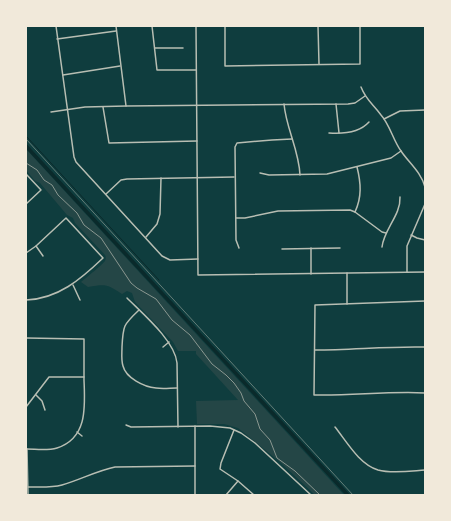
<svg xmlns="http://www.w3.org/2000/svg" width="451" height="521" font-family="Raleway,sans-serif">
<rect width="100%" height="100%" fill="#0f3d3e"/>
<path fill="#244646" d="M 26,149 L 344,495 L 315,495 L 280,462 L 238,428 L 224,424 L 197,424 L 196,401 L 238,400 L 196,354 L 196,351 L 178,351 L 173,342 L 135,302 L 132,293 L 127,291 L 122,294 C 107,284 106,284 88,287 L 81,282 C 85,279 104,263 105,261 C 106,258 106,257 105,255 L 75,223 L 73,218 L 67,215 L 40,183 L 35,181 L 26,170 Z"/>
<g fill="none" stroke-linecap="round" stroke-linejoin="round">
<path stroke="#0a2a2b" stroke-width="1" d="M 26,136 L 159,280"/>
<path stroke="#0a2a2b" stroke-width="3.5" d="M 26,146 L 348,495"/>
<path stroke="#f1e9da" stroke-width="0.5" d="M 26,163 L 37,170 L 44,180 L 52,185 L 58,195 L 77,213 L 84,225 L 101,238 L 131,283 L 137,288 L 156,299 L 172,320 L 190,335 L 212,364 L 226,375 L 234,383 L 241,393 L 244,401 L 255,414 L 260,429 L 270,440 L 277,458 L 295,471 L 320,495"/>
<path stroke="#b8beb3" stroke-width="0.5" d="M 26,139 L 353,495"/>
<g stroke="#b8beb3" stroke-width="1.5">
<path d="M 56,26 L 74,157 L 76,162 L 162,256 L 170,260 L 198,259"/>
<path d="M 116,26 L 126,106"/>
<path d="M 152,26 L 157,70 L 196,70"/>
<path d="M 196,26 L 198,275 L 425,272"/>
<path d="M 225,26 L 225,66 L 360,64 L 360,26"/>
<path d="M 318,26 L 319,64"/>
<path d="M 57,39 L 116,31"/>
<path d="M 155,48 L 183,48"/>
<path d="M 63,75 L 120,66"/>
<path d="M 361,87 C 366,100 373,104 381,115 C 390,125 393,140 401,151 C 409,163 421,172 425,187"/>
<path d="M 284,104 C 286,128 299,150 300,175"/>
<path d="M 336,104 L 339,133"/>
<path d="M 103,107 L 109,143 L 197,141"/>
<path d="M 51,112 L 85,107 L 126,106 L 348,104 L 355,103 L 365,96"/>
<path d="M 384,119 L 400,111 L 425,110"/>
<path d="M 329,133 C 343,134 360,132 369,122"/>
<path d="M 260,173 L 269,175 L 327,174 L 391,158 L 401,151"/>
<path d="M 26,174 L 41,190 L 26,204"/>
<path d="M 106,194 L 121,180 L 127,179 L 234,177"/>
<path d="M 355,212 C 362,197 361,183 357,167"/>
<path d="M 236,218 L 245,218 L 278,211 L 350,210 L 355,212 L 382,232 L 386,233"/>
<path d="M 411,235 L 417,238 L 425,240"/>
<path d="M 146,237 L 157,224 L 160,214 L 161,178"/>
<path d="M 36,246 L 43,256"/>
<path d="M 382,247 C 384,229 401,215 400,197"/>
<path d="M 239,248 L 236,240 L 235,147 L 237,143 L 272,140 L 292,139"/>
<path d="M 311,248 L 311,274"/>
<path d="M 282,249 L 340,248"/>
<path d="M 26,253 L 36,246 L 66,218 L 103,258 C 81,279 58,299 26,300"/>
<path d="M 407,272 L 407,246 L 425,204"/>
<path d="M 73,285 L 80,300"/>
<path d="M 127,298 C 143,314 175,341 177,363 L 178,427"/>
<path d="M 425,301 L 315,305 L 314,395 C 351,396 388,391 425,393"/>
<path d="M 347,304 L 347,273"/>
<path d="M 139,310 C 123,325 123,326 122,347 C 122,353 121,360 123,366 C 126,378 144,387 156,388 C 163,389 170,388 177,388"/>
<path d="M 26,338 L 84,339 C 84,353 84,366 84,380 C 85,406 88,438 57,448 C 47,451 36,449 26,449"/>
<path d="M 163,347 L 169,342"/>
<path d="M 315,350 C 352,350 388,346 425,347"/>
<path d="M 36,395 L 42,401 L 45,410"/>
<path d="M 26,407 L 49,377 L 84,377"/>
<path d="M 126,425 L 131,427 L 210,426 L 230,428 L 241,433 L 255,443 L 311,495"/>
<path d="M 335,427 C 347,442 359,464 378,470 C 392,474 411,471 425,470"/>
<path d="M 234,430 L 221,463 L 220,469 L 238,481 L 254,495"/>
<path d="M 77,432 L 82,436"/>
<path d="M 27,449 L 28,495"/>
<path d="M 28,487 C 39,487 51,488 62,485 C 80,480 96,471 115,467 L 195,466"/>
<path d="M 195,495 L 195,426"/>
<path d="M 226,495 L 238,481"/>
</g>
</g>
<rect width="451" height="521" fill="none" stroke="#f1e9da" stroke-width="54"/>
</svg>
